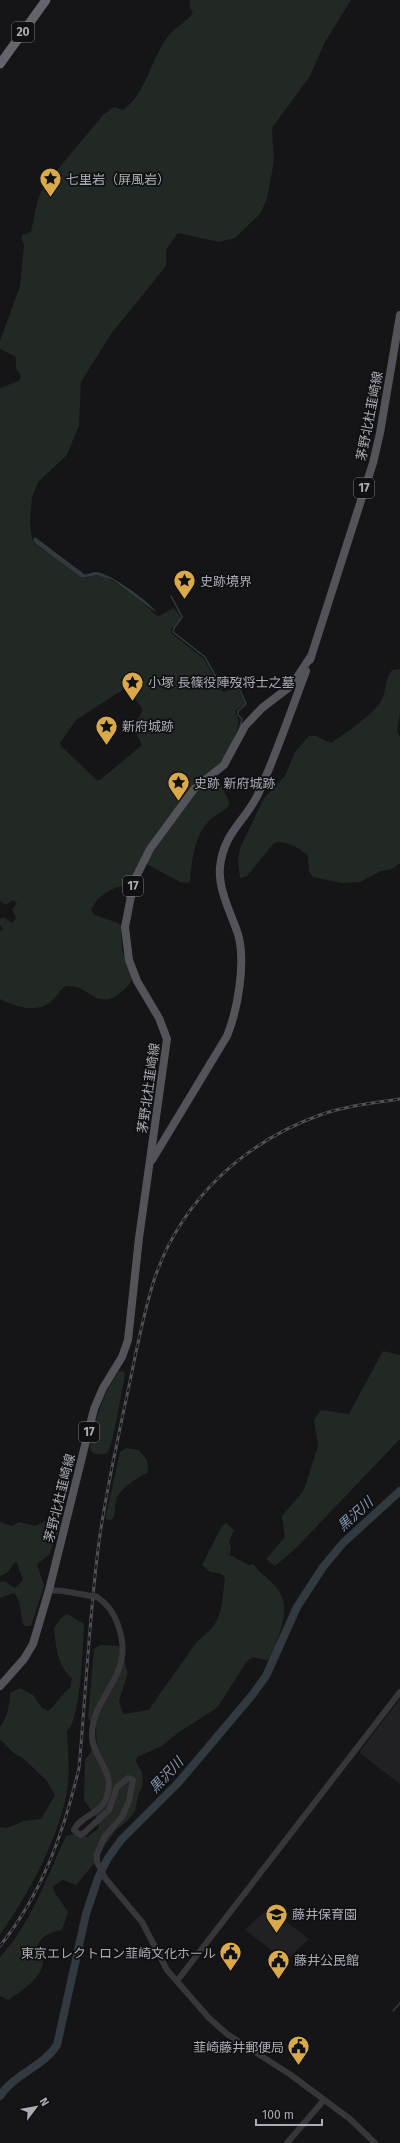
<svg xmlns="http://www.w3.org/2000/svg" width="400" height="2143" font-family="'Fira Sans','Noto Sans JP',sans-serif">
<rect width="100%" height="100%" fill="#151517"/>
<g fill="#212123">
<path d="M 400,1699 L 400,1784 L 361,1754 L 360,1751 Z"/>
<path d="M 268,1908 L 309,1939 L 286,1961 L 245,1930 Z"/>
</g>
<g fill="#222823" fill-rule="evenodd">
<path d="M 190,0 L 351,0 L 325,42 L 310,76 L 272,128 L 274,161 L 267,199 L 260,214 L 235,238 L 219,242 L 178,233 L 166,250 L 166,266 L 111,334 L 81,382 L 79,425 L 67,455 L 38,482 L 32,497 L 30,522 L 32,539 L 35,544 L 82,578 C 87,579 92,575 97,575 C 112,576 145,604 156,615 L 159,616 L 174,608 L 181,618 L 171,629 L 171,633 L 204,659 L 221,690 L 224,692 L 236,687 L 238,689 L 245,704 L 235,711 L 239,721 L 237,731 L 226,758 L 196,784 L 130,883 C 125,888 121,885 115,888 C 105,892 95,900 91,910 L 95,915 L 118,923 L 121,926 L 122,949 L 132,980 C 129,985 125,989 120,993 C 98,1011 89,986 69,986 C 61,986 59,994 54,999 C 38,1015 17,1007 0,999 L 0,931 L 3,929 L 0,925 L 0,919 L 4,917 L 12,923 L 16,918 L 12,909 L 17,903 L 13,900 L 6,905 L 0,901 L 0,388 L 19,381 L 21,376 L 16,368 L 16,357 L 0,349 L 0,341 L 20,286 L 24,245 L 22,240 L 22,235 L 31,232 L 37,203 L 43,187 L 103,115 L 114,107 L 123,110 C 147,93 151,57 170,34 C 177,26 186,22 193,13 L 189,6 ZM 127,687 L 143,710 L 133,727 L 142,745 L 100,780 L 97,780 L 62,747 L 60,743 L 76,720 Z"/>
<path d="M 400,669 L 400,712 L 397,731 L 400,737 L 400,863 L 392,869 L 381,871 L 360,882 L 342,883 L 313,877 L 309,871 L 308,856 C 299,848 287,840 274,843 L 247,876 L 240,878 L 238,861 L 240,848 L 264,798 L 285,776 L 295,752 L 309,736 L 316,736 L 331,743 C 344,734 376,713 382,699 C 387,688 384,681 392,670 Z"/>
<path d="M 213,778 L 218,779 L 230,803 C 226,812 215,814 209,821 C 194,836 192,861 190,881 L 188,883 L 180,882 L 147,864 L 146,861 L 197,790 Z"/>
<path d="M 383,1351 L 400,1355 L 400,1439 L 297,1547 L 275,1566 L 266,1559 L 285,1537 L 282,1516 L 304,1490 L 318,1446 L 314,1420 L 321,1410 L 349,1414 Z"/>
<path d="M 119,1371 L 125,1372 L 124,1382 C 120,1396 114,1443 108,1452 C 104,1456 97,1454 93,1453 L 90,1449 C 95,1420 102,1395 119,1371 Z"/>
<path d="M 126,1448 L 139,1450 L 147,1460 L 148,1472 C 138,1478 119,1488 116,1501 C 114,1509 116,1514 112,1520 L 105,1519 L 120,1452 Z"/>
<path d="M 56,1516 L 61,1525 L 49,1555 L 37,1564 L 44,1586 L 31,1626 L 24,1626 C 19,1615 23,1603 14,1593 L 0,1598 L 0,1582 L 4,1581 L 15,1588 L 23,1580 L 17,1563 L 15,1562 L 7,1573 L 0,1576 L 0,1522 L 12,1526 L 19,1522 L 35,1526 Z"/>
<path d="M 226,1523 L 234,1530 L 229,1542 L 231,1547 L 230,1555 L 249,1565 L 253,1564 C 260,1573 268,1578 275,1586 C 294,1606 279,1634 271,1657 L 267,1660 L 253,1657 L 247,1661 L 217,1708 L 179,1732 L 162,1746 L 137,1757 L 136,1762 L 142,1772 L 143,1784 L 138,1796 L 135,1811 L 128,1820 L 116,1830 L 100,1852 L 100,1856 L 76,1885 L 63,1880 L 53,1886 L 55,1893 L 68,1912 L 62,1930 C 47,1933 42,1935 36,1949 C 57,1968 24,1990 8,2000 L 0,1996 L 0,1957 C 32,1922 46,1878 66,1836 L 74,1834 L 87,1837 L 99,1828 L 96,1817 L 84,1800 L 85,1760 L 97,1743 L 96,1728 L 88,1718 L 94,1649 L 100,1645 L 119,1646 L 128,1673 L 119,1701 L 123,1714 L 149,1710 C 163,1688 179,1668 193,1647 C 199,1637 210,1634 217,1620 C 223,1608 223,1590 225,1578 L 222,1574 L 210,1572 L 202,1565 L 222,1526 Z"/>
<path d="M 67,1614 L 84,1624 C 83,1643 81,1721 67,1731 C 68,1753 71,1779 65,1801 C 53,1850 28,1894 0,1935 L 0,1827 L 6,1828 L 24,1821 L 41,1819 L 55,1795 L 47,1781 L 22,1757 C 12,1755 8,1745 0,1740 L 0,1727 C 7,1718 10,1704 10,1693 L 20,1688 L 33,1695 L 42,1708 L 48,1711 C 57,1704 61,1694 70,1688 L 72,1678 C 57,1666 56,1646 54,1628 L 60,1619 Z"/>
</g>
<path fill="#323a40" d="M 35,537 L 84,574 C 89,575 92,572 96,572 C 110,573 150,602 157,613 L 113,580 L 97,575 L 82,578 L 36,544 L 33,540 Z"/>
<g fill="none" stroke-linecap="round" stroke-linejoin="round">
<g stroke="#323a40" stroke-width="1.5">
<path d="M 171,596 L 182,617 L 174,628 L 173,632 L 205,657 L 222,688 L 234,686 L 240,690 L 246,704 L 238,711 L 238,715 L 242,719 L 239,730"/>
<path d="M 393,2011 L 400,2003"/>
</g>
<path stroke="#323a40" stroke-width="8" d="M 0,2096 C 14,2074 43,2067 57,2045 L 86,1914 L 98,1878 L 108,1858 L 121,1840 L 178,1783 L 253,1694 L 266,1676 L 297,1607 L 323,1567 L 343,1543 L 400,1491"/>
<g stroke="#37373b" stroke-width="6">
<path d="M 49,1590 L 63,1591"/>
<path d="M 97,1597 C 108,1604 114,1613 118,1625 C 137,1677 91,1694 92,1736 C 92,1758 117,1771 106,1799 C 100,1814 80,1816 74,1830 L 80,1835 L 84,1833 L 109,1810 L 117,1787 L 128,1778 L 133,1780 L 129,1801 L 122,1817 L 105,1836 L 97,1854 L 97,1862 L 105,1878 L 142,1922 L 167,1970 L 209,2018 L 227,2034 L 291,2075 L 350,2119 L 375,2143"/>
<path d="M 177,1981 L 400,1692"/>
<path d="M 287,2143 L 324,2100"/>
</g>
<g stroke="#53545a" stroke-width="8">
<path d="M 310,660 L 373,463 L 380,433 L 400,315"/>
<path d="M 152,1160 L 227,1036 C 238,1009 246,962 238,934 C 231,913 218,890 220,867 C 224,830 247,821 260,790 C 277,752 291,711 306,671"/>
<path d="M 0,1686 L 24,1659 L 33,1644 L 49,1590 L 94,1409 L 103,1388 L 122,1357 L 128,1340 L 139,1238 L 167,1039 L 159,1018 L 137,981 L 129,960 L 125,927 L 134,881 L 150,849 L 194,789 L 224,765 L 245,726 L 262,708 L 292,685 L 311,656"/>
</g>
<path stroke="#63656b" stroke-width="9" d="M 0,64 L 46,0"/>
<defs>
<path id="rail" d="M 0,1946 C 42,1894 64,1832 79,1768 C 86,1693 89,1617 99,1542 C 105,1497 115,1453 124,1409 C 134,1365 141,1320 155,1277 C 182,1200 244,1142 320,1115 C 345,1106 373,1103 400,1099"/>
</defs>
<use href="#rail" stroke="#505156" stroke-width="3"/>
<use href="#rail" stroke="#101012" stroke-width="1.5" stroke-dasharray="4.5" stroke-linecap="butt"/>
<path stroke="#37373b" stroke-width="6" d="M 63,1591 L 97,1597"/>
</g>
<defs>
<symbol id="sight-pin" viewBox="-11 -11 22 30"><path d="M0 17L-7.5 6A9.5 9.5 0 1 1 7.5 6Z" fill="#daa94a" stroke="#101012"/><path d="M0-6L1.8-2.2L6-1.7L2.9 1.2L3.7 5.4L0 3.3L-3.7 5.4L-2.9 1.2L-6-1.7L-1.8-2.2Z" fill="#111"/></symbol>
<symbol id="school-pin" viewBox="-11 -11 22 30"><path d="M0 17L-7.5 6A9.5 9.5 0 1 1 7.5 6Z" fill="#daa94a" stroke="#101012"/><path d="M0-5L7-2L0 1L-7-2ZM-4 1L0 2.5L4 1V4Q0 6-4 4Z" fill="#111"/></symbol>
<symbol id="civic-pin" viewBox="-11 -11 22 30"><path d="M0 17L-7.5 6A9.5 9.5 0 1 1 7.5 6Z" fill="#daa94a" stroke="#101012"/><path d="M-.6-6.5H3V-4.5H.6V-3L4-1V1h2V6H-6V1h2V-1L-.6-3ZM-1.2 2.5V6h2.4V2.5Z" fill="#111"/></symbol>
</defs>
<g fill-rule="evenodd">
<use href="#sight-pin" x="38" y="166" width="25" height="34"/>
<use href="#sight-pin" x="172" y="568" width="25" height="34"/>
<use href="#sight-pin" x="120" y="670" width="25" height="34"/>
<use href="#sight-pin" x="94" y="714" width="25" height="34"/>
<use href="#sight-pin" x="166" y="770" width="25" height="34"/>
<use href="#school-pin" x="264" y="1902" width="25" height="34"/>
<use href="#civic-pin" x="218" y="1940" width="25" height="34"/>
<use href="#civic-pin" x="266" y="1948" width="25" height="34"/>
<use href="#civic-pin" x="286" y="2034" width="25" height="34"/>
</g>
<g text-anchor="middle" stroke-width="3.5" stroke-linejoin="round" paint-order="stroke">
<g fill="#101012" stroke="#7b7e84" stroke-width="1">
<rect x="12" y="22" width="22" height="20" rx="3"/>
<rect x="354" y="478" width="20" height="20" rx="3"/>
<rect x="123" y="876" width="20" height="20" rx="3"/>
<rect x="79" y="1422" width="20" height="20" rx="3"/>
</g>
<g font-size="12" font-weight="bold" fill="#a9adb5">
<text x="23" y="36">20</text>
<text x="364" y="492">17</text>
<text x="133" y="890">17</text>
<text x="89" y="1436">17</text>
</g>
<g font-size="13" fill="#a9adb5" stroke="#101012" text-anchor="start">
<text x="66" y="184">七里岩（屏風岩）</text>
<text x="200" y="586">史跡境界</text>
<text x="148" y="687">小塚 長篠役陣歿将士之墓</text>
<text x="122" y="731">新府城跡</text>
<text x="194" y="788">史跡 新府城跡</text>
<text x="292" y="1919">藤井保育園</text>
<text x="216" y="1958" text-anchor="end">東京エレクトロン韮崎文化ホール</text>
<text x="294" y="1965">藤井公民館</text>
<text x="284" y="2052" text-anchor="end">韮崎藤井郵便局</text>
</g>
<g font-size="13" fill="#a9adb5" stroke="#101012">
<text transform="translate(369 416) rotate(-79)" y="5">茅野北杜韮崎線</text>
<text transform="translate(148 1088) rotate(-82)" y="5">茅野北杜韮崎線</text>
<text transform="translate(59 1498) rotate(-76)" y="5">茅野北杜韮崎線</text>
</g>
<g font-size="14" font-style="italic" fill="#8499ac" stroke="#101012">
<text transform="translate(355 1514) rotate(-42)" y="5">黒沢川</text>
<text transform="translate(166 1775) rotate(-47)" y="5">黒沢川</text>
</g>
</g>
<g transform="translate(36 2107) rotate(58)" stroke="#101012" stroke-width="3" paint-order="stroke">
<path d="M0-3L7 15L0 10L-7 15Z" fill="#a9adb5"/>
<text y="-6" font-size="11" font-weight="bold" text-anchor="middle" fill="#a9adb5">N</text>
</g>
<path d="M256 2119v6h66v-6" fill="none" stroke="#a9adb5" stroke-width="2"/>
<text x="262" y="2119" font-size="12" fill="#a9adb5" stroke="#101012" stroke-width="3" paint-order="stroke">100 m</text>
</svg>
